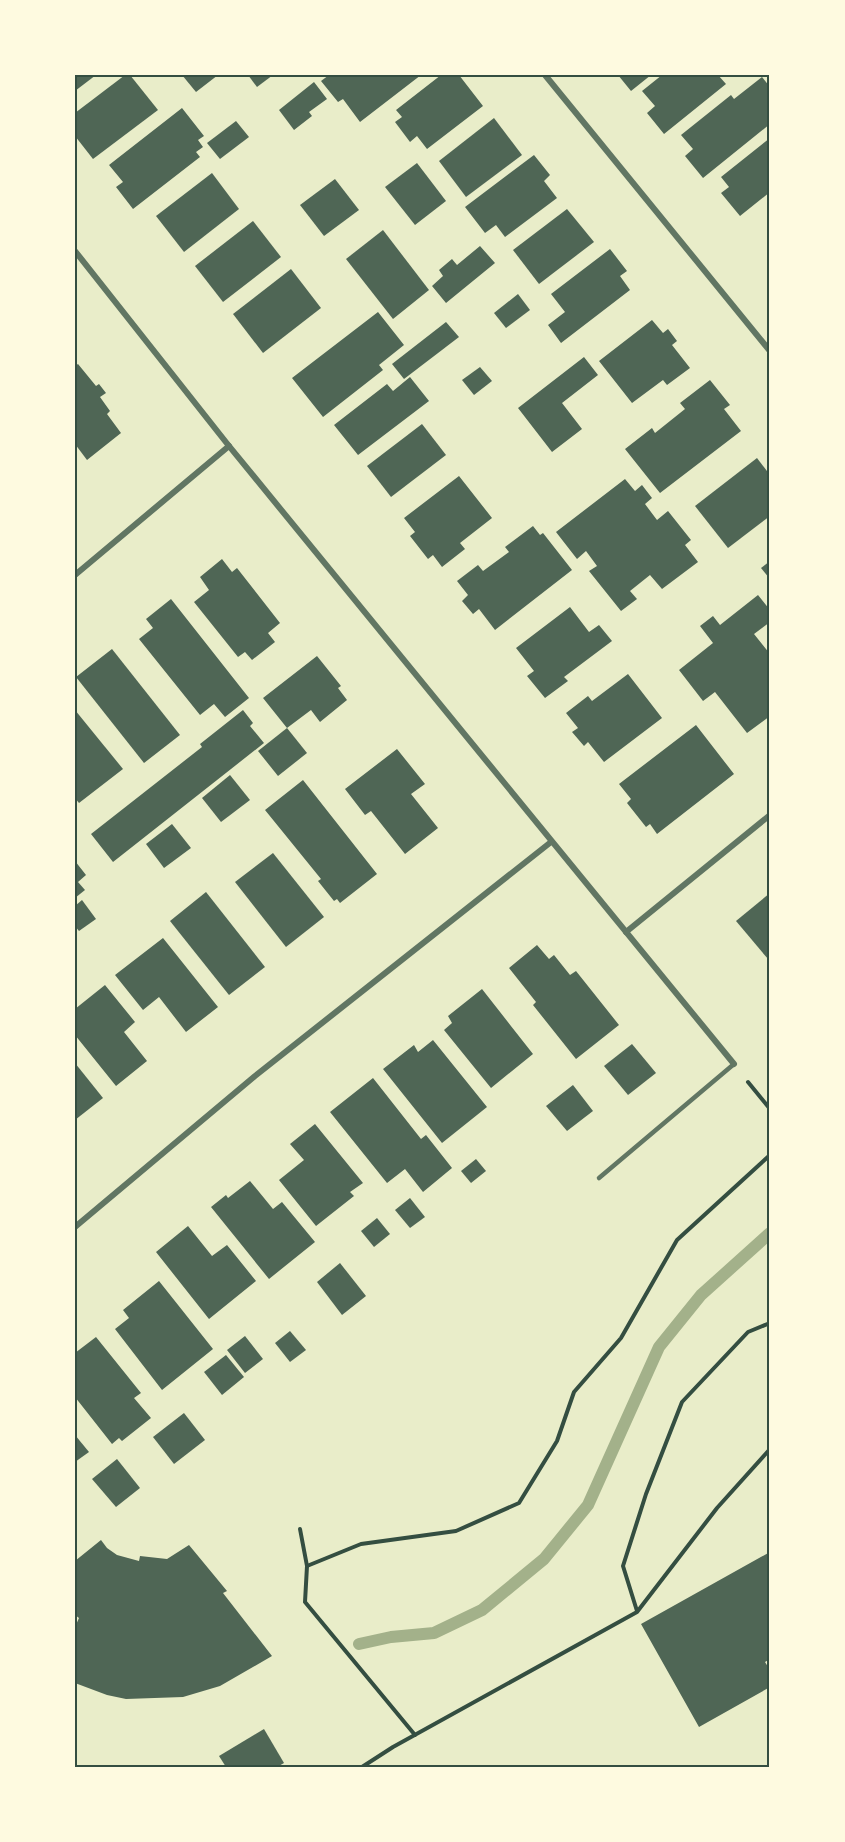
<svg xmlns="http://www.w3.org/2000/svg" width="845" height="1842" font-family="Bitter,serif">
<rect width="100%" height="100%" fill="#e9edc9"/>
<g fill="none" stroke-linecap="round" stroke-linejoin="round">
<path stroke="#a3b18a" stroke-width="12" d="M 359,1644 L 391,1637 L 434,1633 L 482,1610 L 544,1559 L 588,1505 L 659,1347 L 701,1295 L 770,1233"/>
</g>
<g fill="#4f6655">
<path d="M 75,75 L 96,75 L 75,91 Z"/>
<path d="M 125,75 L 130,75 L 158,110 L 93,159 L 75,136 L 75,113 Z"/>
<path d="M 182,75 L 218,75 L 196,92 Z"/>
<path d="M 248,75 L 273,75 L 257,87 Z"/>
<path d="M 329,75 L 421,75 L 360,122 L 343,99 L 338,102 L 321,81 Z"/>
<path d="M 441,75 L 459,75 L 483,106 L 427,149 L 417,136 L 410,142 L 395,122 L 402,117 L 396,110 Z"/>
<path d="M 618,75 L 651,75 L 631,91 Z"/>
<path d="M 662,75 L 718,75 L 726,84 L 664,134 L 647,113 L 655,106 L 642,91 Z"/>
<path d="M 762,77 L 770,87 L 770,124 L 703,178 L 685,156 L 693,149 L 681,135 L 731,95 L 734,99 Z"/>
<path d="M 314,82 L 327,99 L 309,112 L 312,116 L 294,130 L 279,110 Z"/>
<path d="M 182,108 L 204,136 L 198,140 L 203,147 L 196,152 L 200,157 L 133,209 L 116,187 L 123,182 L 109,165 Z"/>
<path d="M 494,118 L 522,155 L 466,197 L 439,161 Z"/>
<path d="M 236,121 L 249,137 L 220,159 L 207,143 Z"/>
<path d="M 770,138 L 770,192 L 740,216 L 721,193 L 729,187 L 721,177 Z"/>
<path d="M 534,155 L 550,175 L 544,181 L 557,198 L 505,237 L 496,225 L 485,233 L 465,207 Z"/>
<path d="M 417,163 L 446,201 L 415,225 L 385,187 Z"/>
<path d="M 212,173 L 239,209 L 184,252 L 156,216 Z"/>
<path d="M 335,179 L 359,210 L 324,236 L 300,205 Z"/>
<path d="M 567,209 L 594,242 L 539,284 L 513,250 Z"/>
<path d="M 253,221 L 281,257 L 223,302 L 195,266 Z"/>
<path d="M 383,230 L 429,290 L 393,319 L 346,259 Z"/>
<path d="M 480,246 L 495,263 L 446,303 L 432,286 L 443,276 L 439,270 L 452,259 L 457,265 Z"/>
<path d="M 610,249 L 627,271 L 620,276 L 630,290 L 561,343 L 548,325 L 565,312 L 551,294 Z"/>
<path d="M 291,269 L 321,308 L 263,353 L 233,314 Z"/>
<path d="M 518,294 L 530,310 L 506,328 L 494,313 Z"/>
<path d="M 378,312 L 404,345 L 379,365 L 383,370 L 323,417 L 292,378 Z"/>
<path d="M 652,320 L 663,333 L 668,329 L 677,341 L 672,345 L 690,368 L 667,385 L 663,380 L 632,403 L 599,361 Z"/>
<path d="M 446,322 L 459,337 L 404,379 L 392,364 Z"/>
<path d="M 584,357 L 598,375 L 562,403 L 582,429 L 552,452 L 518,408 Z"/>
<path d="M 78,364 L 96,386 L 99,384 L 106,393 L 100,397 L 110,411 L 107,414 L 121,433 L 87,460 L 75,444 L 75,366 Z"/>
<path d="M 480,367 L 492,381 L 474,395 L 462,380 Z"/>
<path d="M 410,377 L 429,401 L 358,455 L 334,425 L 387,384 L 393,391 Z"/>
<path d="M 710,380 L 730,405 L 724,409 L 741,431 L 660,493 L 625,449 L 652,428 L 655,433 L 685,409 L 680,403 Z"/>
<path d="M 422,424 L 446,455 L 391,497 L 367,466 Z"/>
<path d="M 757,458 L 770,475 L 770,516 L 728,548 L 695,506 Z"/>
<path d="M 459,476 L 492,518 L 460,543 L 465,549 L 442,567 L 433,555 L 428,559 L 410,536 L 415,532 L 404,518 Z"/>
<path d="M 625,479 L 635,491 L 642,485 L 652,498 L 645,504 L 657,520 L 668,511 L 691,540 L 685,545 L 698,562 L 662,589 L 650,575 L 630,591 L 637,599 L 621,611 L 589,571 L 597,566 L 586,551 L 577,559 L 556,532 Z"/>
<path d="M 533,526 L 540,535 L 543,533 L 572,570 L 495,630 L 479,609 L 473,614 L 462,601 L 468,595 L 457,581 L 478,565 L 483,571 L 509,552 L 505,547 Z"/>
<path d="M 222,559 L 232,572 L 237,568 L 280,623 L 268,633 L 275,642 L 252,660 L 245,652 L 238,657 L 194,602 L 209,590 L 200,577 Z"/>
<path d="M 770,561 L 770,579 L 761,568 Z"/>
<path d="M 758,595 L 770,610 L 770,622 L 754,634 L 770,654 L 770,711 L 768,713 L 770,716 L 747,733 L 715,692 L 703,701 L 679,670 L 713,643 L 700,626 L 713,616 L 720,625 Z"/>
<path d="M 171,599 L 249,698 L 225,717 L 214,704 L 200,715 L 139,639 L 153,628 L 146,619 Z"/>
<path d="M 570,607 L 589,632 L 599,625 L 612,641 L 564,677 L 568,681 L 545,698 L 527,676 L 534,671 L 516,648 Z"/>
<path d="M 112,649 L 180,735 L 144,763 L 76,677 Z"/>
<path d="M 317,656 L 341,686 L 338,688 L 347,700 L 320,722 L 311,710 L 287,728 L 263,698 Z"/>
<path d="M 628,674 L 662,718 L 604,762 L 588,742 L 584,746 L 572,732 L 578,728 L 566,713 L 588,696 L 592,701 Z"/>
<path d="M 75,710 L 123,769 L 79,803 L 75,798 Z"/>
<path d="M 243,710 L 253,723 L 250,726 L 264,743 L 113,862 L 91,834 L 202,747 L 200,744 Z"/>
<path d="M 696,725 L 734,774 L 657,834 L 650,824 L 646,827 L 627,803 L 631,799 L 619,784 Z"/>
<path d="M 287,728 L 307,753 L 278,776 L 258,751 Z"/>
<path d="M 397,749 L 425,784 L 411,794 L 438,828 L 405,854 L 371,811 L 365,815 L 345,789 Z"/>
<path d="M 230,775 L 250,800 L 221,822 L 202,798 Z"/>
<path d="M 303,780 L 377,874 L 340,903 L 337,899 L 334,901 L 318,881 L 321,879 L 265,810 Z"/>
<path d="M 172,824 L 191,848 L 164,868 L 146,844 Z"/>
<path d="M 273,853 L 324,917 L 286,947 L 235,882 Z"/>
<path d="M 75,861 L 86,875 L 78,882 L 85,890 L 75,898 Z"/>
<path d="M 206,892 L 265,967 L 229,995 L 170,921 Z"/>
<path d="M 770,893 L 770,957 L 768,959 L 736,921 Z"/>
<path d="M 82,900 L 96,919 L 79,931 L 75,926 L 75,906 Z"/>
<path d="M 163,938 L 218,1007 L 186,1032 L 159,997 L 143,1010 L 115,975 Z"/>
<path d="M 537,945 L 549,959 L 554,955 L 570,975 L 576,971 L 619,1025 L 576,1059 L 533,1005 L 536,1002 L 509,968 Z"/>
<path d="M 105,985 L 135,1022 L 124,1032 L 147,1061 L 116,1086 L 75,1035 L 75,1009 Z"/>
<path d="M 482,989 L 533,1054 L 491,1088 L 444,1030 L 452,1023 L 448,1016 Z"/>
<path d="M 433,1040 L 487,1107 L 442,1143 L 383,1069 L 414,1045 L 418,1052 Z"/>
<path d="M 632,1044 L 656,1073 L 628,1095 L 604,1066 Z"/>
<path d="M 75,1063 L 103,1098 L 75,1120 Z"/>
<path d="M 373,1078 L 421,1139 L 426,1135 L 452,1168 L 423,1192 L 405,1169 L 387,1183 L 330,1112 Z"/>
<path d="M 573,1085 L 593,1111 L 567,1131 L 546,1106 Z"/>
<path d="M 315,1124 L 363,1183 L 350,1192 L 354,1196 L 316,1226 L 279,1180 L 304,1160 L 290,1144 Z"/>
<path d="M 476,1159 L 486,1171 L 471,1183 L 461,1171 Z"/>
<path d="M 250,1181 L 273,1209 L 282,1202 L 315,1242 L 269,1279 L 211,1207 L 226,1195 L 228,1198 Z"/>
<path d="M 410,1198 L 425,1217 L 410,1228 L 395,1210 Z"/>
<path d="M 377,1218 L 390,1234 L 374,1247 L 361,1231 Z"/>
<path d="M 188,1226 L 212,1256 L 227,1245 L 256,1281 L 209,1319 L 156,1252 Z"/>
<path d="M 340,1263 L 366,1296 L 342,1315 L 317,1282 Z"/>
<path d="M 159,1281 L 213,1349 L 162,1390 L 115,1329 L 129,1318 L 123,1310 Z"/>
<path d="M 290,1331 L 306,1350 L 290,1362 L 275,1343 Z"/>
<path d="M 245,1336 L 263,1359 L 245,1373 L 227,1350 Z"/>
<path d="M 96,1337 L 141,1393 L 134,1398 L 151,1418 L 122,1441 L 119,1438 L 112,1444 L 75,1397 L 75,1353 Z"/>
<path d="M 226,1355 L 244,1377 L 222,1395 L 204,1372 Z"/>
<path d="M 184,1413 L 205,1440 L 174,1464 L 153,1437 Z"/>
<path d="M 75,1435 L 89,1452 L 75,1462 Z"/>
<path d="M 117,1459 L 140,1488 L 116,1507 L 92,1479 Z"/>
<path d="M 101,1540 L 107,1548 L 117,1555 L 139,1561 L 140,1556 L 167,1559 L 189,1545 L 227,1591 L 223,1593 L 272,1656 L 220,1686 L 183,1697 L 126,1699 L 107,1695 L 75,1683 L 75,1627 L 79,1618 L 75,1615 L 75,1561 Z"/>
<path d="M 770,1552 L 770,1659 L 765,1662 L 770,1670 L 770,1687 L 699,1727 L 641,1624 Z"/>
<path d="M 264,1729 L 284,1763 L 277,1767 L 226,1767 L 219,1756 Z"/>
</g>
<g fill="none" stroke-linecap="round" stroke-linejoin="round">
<g stroke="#344e41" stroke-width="4">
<path d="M 748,1082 L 770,1109"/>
<path d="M 300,1529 L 307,1566 L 305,1602 L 415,1735"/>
<path d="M 307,1566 L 361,1544 L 456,1531 L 519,1503 L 557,1441 L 574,1392 L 621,1338 L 677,1240 L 770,1155"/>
<path d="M 637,1611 L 623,1566 L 646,1494 L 682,1402 L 748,1332 L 770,1323"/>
<path d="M 362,1767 L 393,1747 L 637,1612 L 717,1508 L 770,1449"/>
</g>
<path stroke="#617663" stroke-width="4.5" d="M 599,1178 L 734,1064"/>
<g stroke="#617663" stroke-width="6">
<path d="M 545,75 L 770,351"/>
<path d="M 75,251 L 229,446 L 734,1064"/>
<path d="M 75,575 L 229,446"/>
<path d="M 626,932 L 770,815"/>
<path d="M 75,1227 L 255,1076 L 551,842"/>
</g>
</g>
<rect width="845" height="1842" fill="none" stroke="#fefae0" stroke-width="153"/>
<rect x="76" y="76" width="692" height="1690" fill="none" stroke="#344e41" stroke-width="2"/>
</svg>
